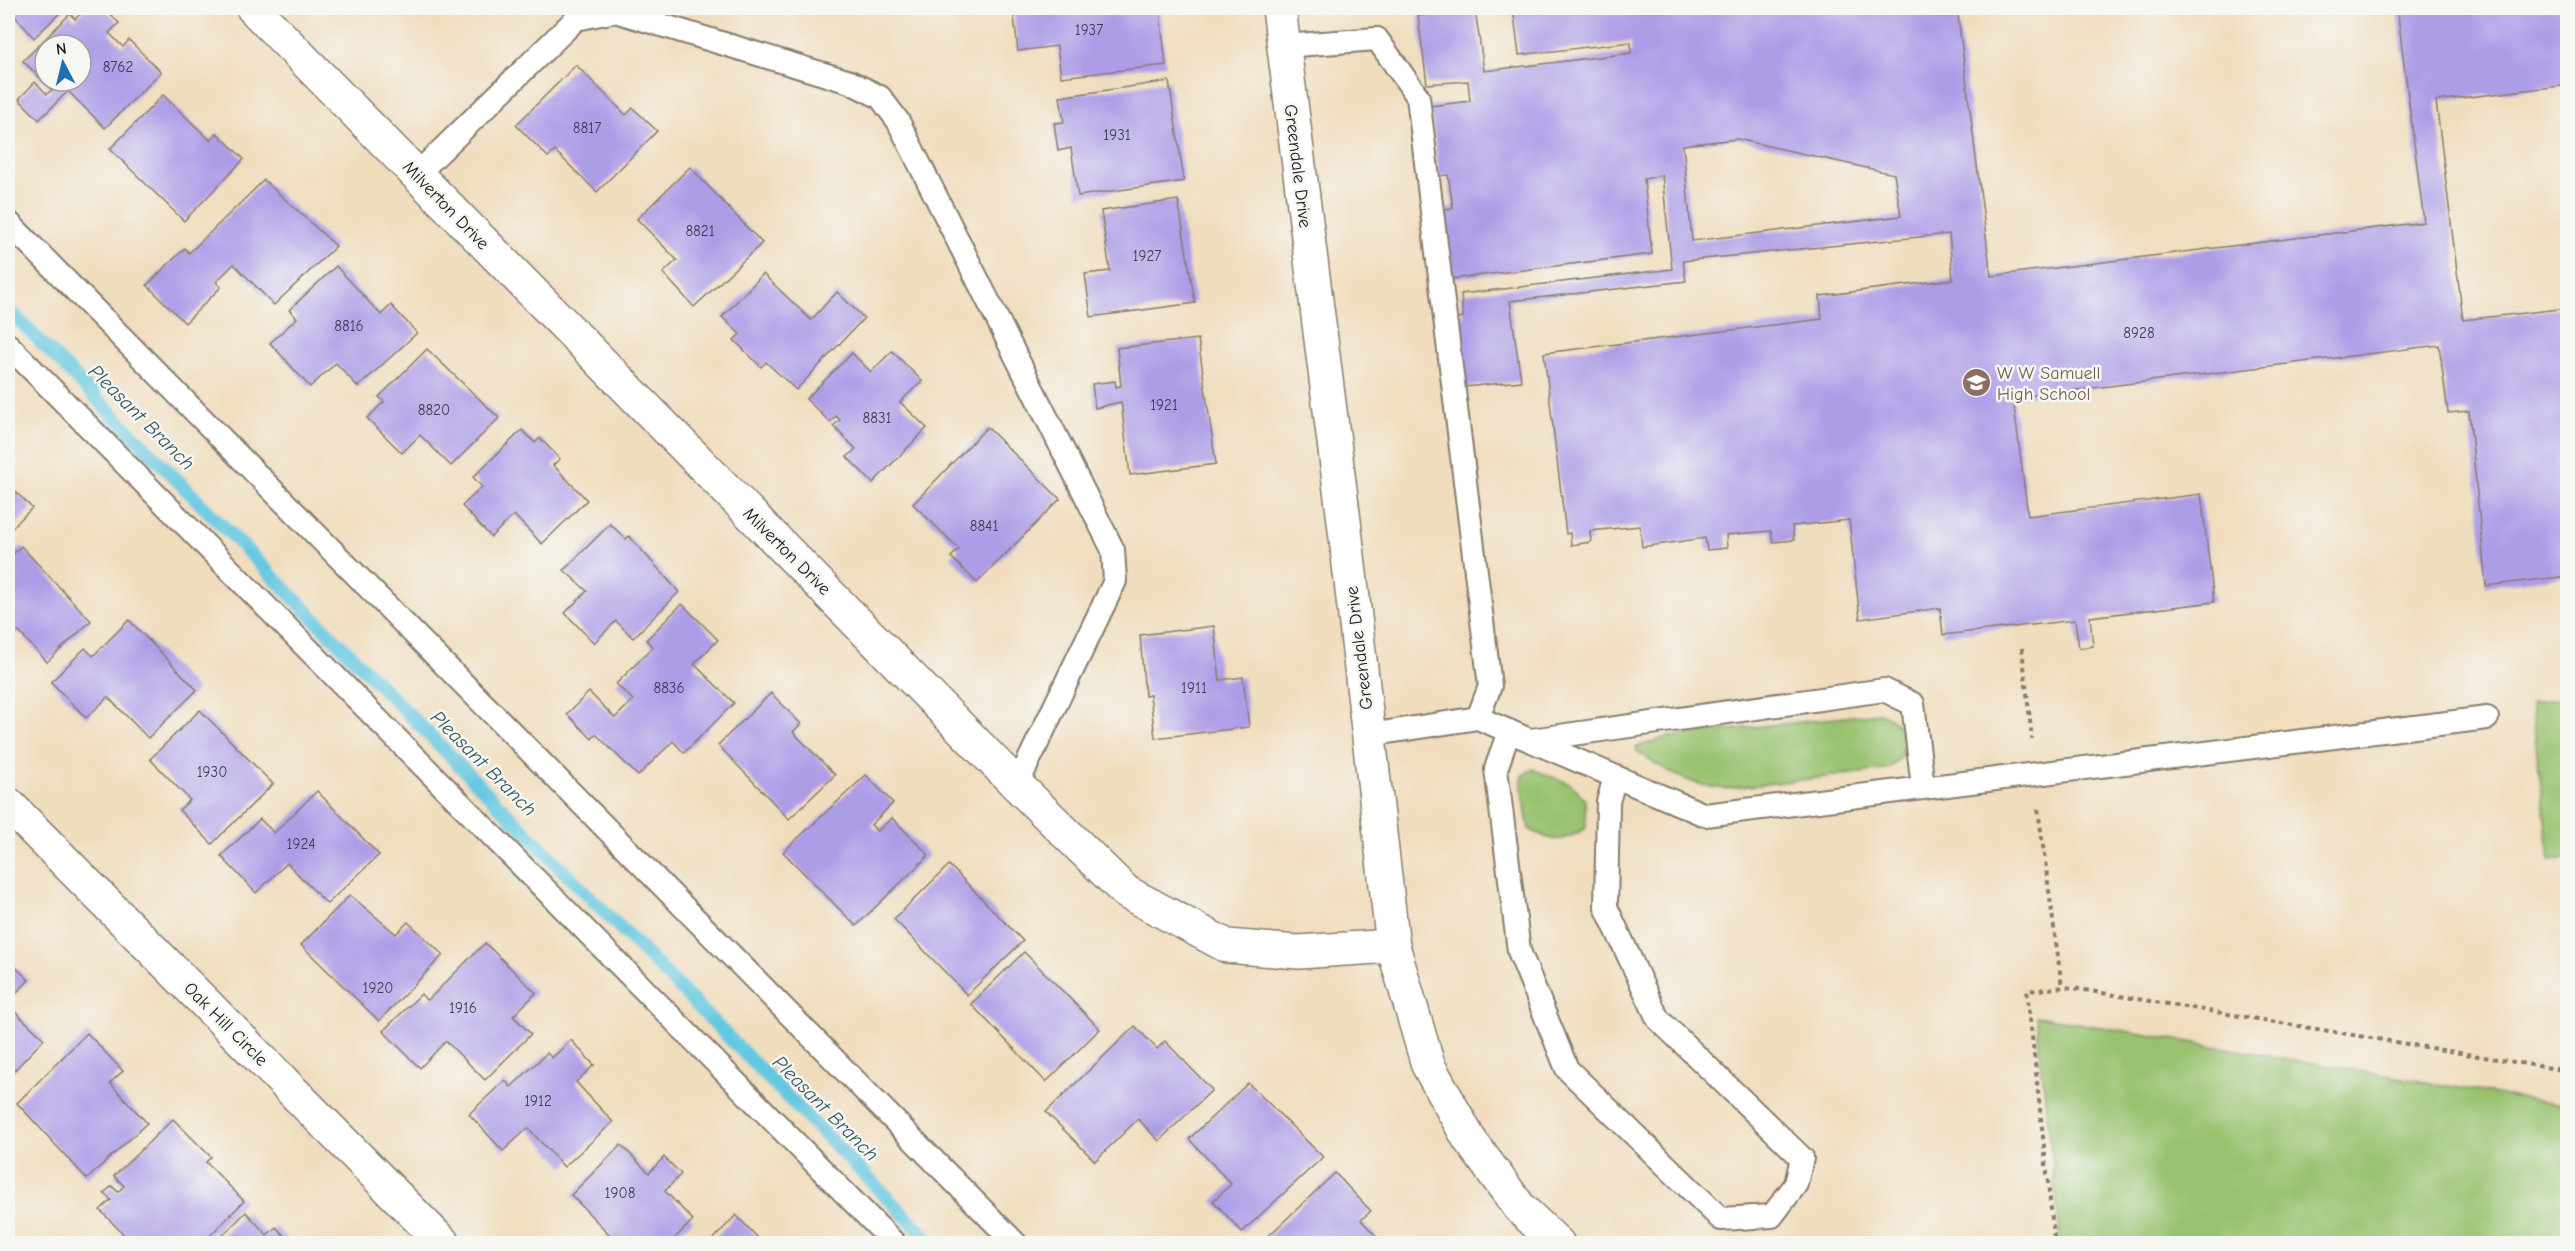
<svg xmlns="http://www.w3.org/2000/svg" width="2575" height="1251" font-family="'Comic Neue',sans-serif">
<rect width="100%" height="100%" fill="#f6f6f2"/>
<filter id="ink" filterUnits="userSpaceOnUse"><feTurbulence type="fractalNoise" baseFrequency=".0167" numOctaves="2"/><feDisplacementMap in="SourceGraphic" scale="12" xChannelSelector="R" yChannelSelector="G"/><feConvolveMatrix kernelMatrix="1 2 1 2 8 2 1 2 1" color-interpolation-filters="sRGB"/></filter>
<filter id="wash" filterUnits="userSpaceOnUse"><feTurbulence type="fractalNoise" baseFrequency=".008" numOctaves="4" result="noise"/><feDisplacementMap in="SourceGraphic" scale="24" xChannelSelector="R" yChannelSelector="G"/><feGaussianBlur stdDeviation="1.35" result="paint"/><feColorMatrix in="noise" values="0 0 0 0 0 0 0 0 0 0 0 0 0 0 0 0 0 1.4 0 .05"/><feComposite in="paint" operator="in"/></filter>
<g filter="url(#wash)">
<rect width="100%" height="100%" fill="#f0ddbd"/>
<g fill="#99c26f" stroke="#5a6f46" stroke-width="1.5">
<path d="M 2567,698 L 2567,858 L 2550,860 L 2531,703 Z"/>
<path d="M 1879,713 C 1908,720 1914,760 1883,770 L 1725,789 C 1691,786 1665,771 1637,751 L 1636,747 L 1668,737 Z"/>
<path d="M 1532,769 L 1570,784 L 1577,790 L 1585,800 L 1586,828 C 1561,843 1554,843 1529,829 L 1521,784 L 1522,776 Z"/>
<path d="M 2036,1016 L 2567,1106 L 2567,1243 L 2061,1243 Z"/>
</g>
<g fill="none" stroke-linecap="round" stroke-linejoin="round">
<path stroke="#64c7e1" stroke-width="14" d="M 8,309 L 933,1244"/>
</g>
<g id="blocks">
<g fill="#ad9de7" fill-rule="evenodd">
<path d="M 8,8 L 65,8 L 34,38 Z"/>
<path d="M 87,8 L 104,8 L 119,23 L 109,33 L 123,47 L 129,40 L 161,72 L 105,128 L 68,91 L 39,120 L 19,99 L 35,82 L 47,94 L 52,90 L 23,61 L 70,14 L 75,19 ZM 45,45 L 81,45 L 81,81 L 45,81 Z"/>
<path d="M 1013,8 L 1148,8 L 1149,14 L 1160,13 L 1166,65 L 1061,77 L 1057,46 L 1018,51 Z"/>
<path d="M 1513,8 L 1957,8 L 1991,276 L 2424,222 L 2397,8 L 2568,8 L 2568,85 L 2436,101 L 2463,320 L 2568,308 L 2568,576 L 2486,586 L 2469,411 L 2448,413 L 2439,345 L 2013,398 L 2028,516 L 2201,494 L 2214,602 L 2090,617 L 2093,646 L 2079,648 L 2075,620 L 1943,635 L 1940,608 L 1860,619 L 1849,520 L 1792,526 L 1794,540 L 1773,542 L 1771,531 L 1726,535 L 1727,548 L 1707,550 L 1705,538 L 1642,547 L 1640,526 L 1590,531 L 1591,542 L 1571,545 L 1570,533 L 1566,534 L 1544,353 L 1822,319 L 1820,296 L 1953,279 L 1949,234 L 1683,261 L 1686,281 L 1510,301 L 1521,381 L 1465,387 L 1457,318 L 1463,317 L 1461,294 L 1672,269 L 1662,175 L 1644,179 L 1652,254 L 1451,279 L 1443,209 L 1453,208 L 1448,175 L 1439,176 L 1430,106 L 1470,101 L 1468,81 L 1427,84 L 1418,16 L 1475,9 L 1484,71 L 1631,53 L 1631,42 L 1519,55 ZM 1737,139 L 1894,174 L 1901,216 L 1692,241 L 1683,145 Z"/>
<path d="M 576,65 L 626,115 L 633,108 L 657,131 L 597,192 L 555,151 L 548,157 L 516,125 Z"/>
<path d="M 1169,81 L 1184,181 L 1078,196 L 1071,148 L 1058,151 L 1054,123 L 1064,122 L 1060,97 Z"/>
<path d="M 163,95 L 210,140 L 217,133 L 244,159 L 184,221 L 110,149 Z"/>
<path d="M 690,167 L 762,243 L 694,307 L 663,273 L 677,260 L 637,219 Z"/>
<path d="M 264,180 L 336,246 L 274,305 L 234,264 L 216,282 L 221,287 L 185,323 L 147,285 L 185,248 L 189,253 Z"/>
<path d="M 1178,200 L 1195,303 L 1091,317 L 1085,274 L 1110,271 L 1101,211 Z"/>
<path d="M 336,266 L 381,315 L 391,305 L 417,333 L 358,387 L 336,363 L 310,387 L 270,343 L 297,318 L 289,310 Z"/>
<path d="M 763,274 L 811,320 L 837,292 L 864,318 L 796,390 L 766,362 L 761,367 L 734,340 L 740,334 L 722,317 Z"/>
<path d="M 1198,339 L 1216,464 L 1130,475 L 1121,402 L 1095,408 L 1092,384 L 1115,381 L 1116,387 L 1121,386 L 1117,348 Z"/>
<path d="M 427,349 L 499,418 L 451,466 L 420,435 L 402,453 L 367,418 L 384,402 L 379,397 Z"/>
<path d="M 892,351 L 922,381 L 900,402 L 927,428 L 873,483 L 847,457 L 856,449 L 833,426 L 840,420 L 836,416 L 830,422 L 806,399 L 852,353 L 871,372 Z"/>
<path d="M 987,427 L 1060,499 L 977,583 L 951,557 L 959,549 L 913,504 Z"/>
<path d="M 522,430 L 535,443 L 540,438 L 560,459 L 553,465 L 587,500 L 542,544 L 514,515 L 491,537 L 462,506 L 482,487 L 473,477 Z"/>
<path d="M 8,484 L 32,508 L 8,532 Z"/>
<path d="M 610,524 L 626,539 L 629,536 L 679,592 L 633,638 L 616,621 L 594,643 L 565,613 L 587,591 L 564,570 Z"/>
<path d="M 21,546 L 91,621 L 47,662 L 18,631 L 8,641 L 8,559 Z"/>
<path d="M 682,604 L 718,640 L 694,664 L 734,703 L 684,753 L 673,741 L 638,776 L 596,734 L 592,739 L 567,714 L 589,692 L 615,718 L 633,700 L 616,684 L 653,647 L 646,640 Z"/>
<path d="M 129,620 L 197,690 L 148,738 L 108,697 L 86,718 L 51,682 L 85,648 L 93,656 Z"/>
<path d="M 1214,626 L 1220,680 L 1243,677 L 1249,727 L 1155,738 L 1150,695 L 1145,696 L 1140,635 Z"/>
<path d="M 771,693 L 801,724 L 793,732 L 835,775 L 789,819 L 718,745 Z"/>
<path d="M 200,710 L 273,784 L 212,844 L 179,810 L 190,800 L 150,759 Z"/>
<path d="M 866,775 L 893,803 L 871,825 L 877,831 L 892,818 L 929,855 L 856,926 L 783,852 Z"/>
<path d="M 317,791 L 379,855 L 327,904 L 287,863 L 256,893 L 221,856 L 260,819 L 274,833 Z"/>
<path d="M 949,865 L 1023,941 L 967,995 L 894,919 Z"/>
<path d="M 350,895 L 396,934 L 408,922 L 443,955 L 379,1021 L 301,945 Z"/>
<path d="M 485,943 L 536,993 L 513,1016 L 531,1034 L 485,1080 L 446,1041 L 420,1068 L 383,1031 L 421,994 L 427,1001 Z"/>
<path d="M 1024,952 L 1100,1029 L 1046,1082 L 971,1004 Z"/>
<path d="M 8,960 L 29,980 L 8,1001 Z"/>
<path d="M 8,1005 L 44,1039 L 8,1077 Z"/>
<path d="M 1135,1026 L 1157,1049 L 1165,1041 L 1212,1090 L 1159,1141 L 1138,1119 L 1095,1161 L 1046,1112 Z"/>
<path d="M 87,1033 L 123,1071 L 110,1083 L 147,1123 L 87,1179 L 17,1103 Z"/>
<path d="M 571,1040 L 594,1065 L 576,1082 L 613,1122 L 564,1167 L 528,1128 L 503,1151 L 469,1114 L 505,1080 L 511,1087 L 547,1053 L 552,1058 Z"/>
<path d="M 1248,1083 L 1323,1157 L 1242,1232 L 1213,1201 L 1231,1184 L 1189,1139 Z"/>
<path d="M 173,1119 L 211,1157 L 206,1162 L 244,1201 L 202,1244 L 133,1244 L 100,1210 L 111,1200 L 104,1193 L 112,1186 L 118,1192 L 124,1186 L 114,1176 Z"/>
<path d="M 621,1145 L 649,1173 L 664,1157 L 681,1174 L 665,1191 L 693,1220 L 669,1244 L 601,1244 L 610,1235 L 571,1195 Z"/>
<path d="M 1335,1173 L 1371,1211 L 1361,1220 L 1376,1236 L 1371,1244 L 1260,1244 Z"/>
<path d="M 246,1212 L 267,1235 L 276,1227 L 292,1244 L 214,1244 Z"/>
<path d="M 736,1215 L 764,1244 L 709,1244 Z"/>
</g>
</g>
</g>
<g filter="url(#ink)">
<use href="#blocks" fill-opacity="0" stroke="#867c6c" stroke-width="1.5"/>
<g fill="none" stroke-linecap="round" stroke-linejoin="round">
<defs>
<g id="lane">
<path d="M 1283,46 L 1377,39 L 1418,97 L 1490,686 L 1478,718"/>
<path d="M 416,175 L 576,19 L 615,11 L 850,82 L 880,97 L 898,121 L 1113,550 L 1115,581 L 1017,785"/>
<path d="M 8,222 L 1016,1244"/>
<path d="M 8,345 L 895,1244"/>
<path d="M 1509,731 L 1496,769 L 1519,951 L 1567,1069 L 1721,1219 L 1772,1216 L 1796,1184 L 1802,1158 L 1658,1019 L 1606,907 L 1608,802 L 1615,777"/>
<path d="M 1369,735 L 1478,718 L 1705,815 L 2487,718"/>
<path d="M 1531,740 L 1884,690 L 1913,704 L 1923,787"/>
</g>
<g id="street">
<path d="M 253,8 L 1017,785 L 1126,892 L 1227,946 L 1298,952 L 1393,946"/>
<path d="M 1279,8 L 1344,521 L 1393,946 L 1428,1065 L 1469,1139 L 1520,1208 L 1558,1244"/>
<path d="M 8,804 L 444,1244"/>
</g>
</defs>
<use href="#lane" stroke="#867c6c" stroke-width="26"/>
<use href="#street" stroke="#867c6c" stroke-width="36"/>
<g stroke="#867c6c" stroke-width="4" stroke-dasharray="4.5 4.5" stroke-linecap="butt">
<path d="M 2022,648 L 2032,739"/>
<path d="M 2038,809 L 2062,987"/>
<path d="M 2018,1244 L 2054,1237 L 2027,991 L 2066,987 L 2568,1071"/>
</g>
<use href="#lane" stroke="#fff" stroke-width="22"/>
<use href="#street" stroke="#fff" stroke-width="33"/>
</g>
</g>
<defs>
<symbol id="school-disc" viewBox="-11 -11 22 22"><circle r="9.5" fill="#8d6e63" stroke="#f6f6f2"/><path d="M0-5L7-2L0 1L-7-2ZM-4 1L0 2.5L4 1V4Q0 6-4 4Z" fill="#fff"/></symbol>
</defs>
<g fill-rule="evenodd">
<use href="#school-disc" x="1960" y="366" width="33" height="33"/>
</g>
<g text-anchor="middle" stroke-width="5" stroke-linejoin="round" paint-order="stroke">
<g font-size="15" fill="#403c4f">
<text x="1089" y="35">1937</text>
<text x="118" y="72">8762</text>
<text x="587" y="133">8817</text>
<text x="1117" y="140">1931</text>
<text x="700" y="236">8821</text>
<text x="1147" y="261">1927</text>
<text x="349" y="331">8816</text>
<text x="2139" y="338">8928</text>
<text x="1164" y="410">1921</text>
<text x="434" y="415">8820</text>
<text x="877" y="423">8831</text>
<text x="984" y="531">8841</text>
<text x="669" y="693">8836</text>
<text x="1194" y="693">1911</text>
<text x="212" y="777">1930</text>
<text x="301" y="849">1924</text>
<text x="378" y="993">1920</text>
<text x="463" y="1013">1916</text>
<text x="538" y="1106">1912</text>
<text x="620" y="1198">1908</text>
</g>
<g font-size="18" fill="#1c1c1c" stroke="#f6f6f2">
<text transform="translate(1298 166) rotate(83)" y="6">Greendale Drive</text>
<text transform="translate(446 205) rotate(46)" y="6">Milverton Drive</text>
<text transform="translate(787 551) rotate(45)" y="6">Milverton Drive</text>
<text transform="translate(1359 648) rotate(-97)" y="6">Greendale Drive</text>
<text transform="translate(226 1024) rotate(45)" y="6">Oak Hill Circle</text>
</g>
<g font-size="18" fill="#785e54" stroke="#f6f6f2" text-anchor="start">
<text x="1997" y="379">W W Samuell<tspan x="1997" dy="21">High School</tspan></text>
</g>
<g font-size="20" font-style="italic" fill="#355861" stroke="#f6f6f2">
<text transform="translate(142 417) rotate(45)" y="7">Pleasant Branch</text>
<text transform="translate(484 763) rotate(45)" y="7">Pleasant Branch</text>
<text transform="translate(826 1108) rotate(45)" y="7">Pleasant Branch</text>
</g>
</g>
<rect width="2575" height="1251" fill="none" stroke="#f6f6f2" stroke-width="30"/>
<g transform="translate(63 63) rotate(353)"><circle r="28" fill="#f6f6f2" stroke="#9f9f9c" stroke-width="1.5"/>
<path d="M0-4.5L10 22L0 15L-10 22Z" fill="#1f6fb2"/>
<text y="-9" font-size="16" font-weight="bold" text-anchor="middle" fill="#1c1c1c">N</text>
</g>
</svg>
